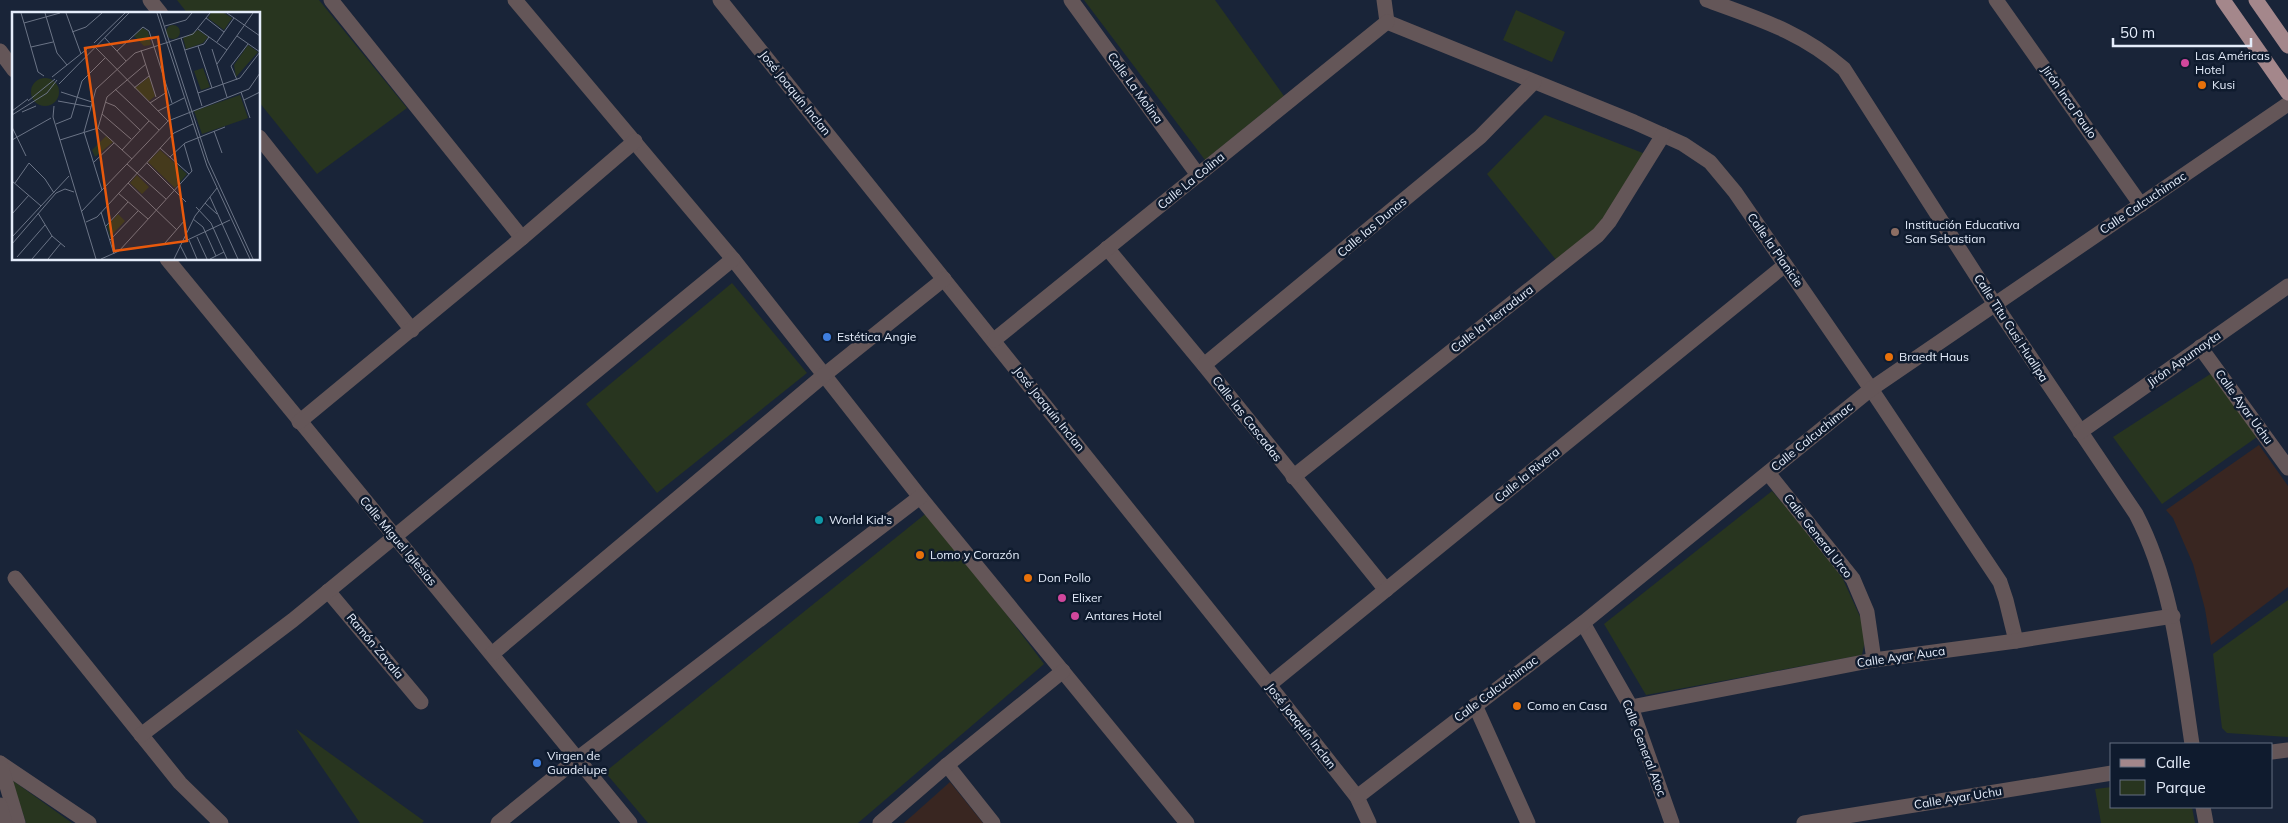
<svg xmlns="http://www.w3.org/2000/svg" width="2288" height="823" font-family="Mulish,sans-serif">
<rect width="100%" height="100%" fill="#192438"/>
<g fill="#392621">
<path d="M 2259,445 L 2288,486 L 2288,587 L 2211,645 L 2205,609 L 2193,564 L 2173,518 L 2166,510 Z"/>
<path d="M 950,782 L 983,823 L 904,823 Z"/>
</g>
<g fill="#28351f">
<path d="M 177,0 L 319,0 L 407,108 L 317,174 L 259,102 L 259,14 L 188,14 Z"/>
<path d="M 1084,0 L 1215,0 L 1284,96 L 1205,160 Z"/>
<path d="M 1516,10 L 1565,32 L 1552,62 L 1503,40 Z"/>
<path d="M 1545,115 L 1648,155 L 1626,203 L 1561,266 L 1487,174 Z"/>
<path d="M 732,283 L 807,373 L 657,493 L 586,404 Z"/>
<path d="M 2212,373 L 2257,437 L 2162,504 L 2113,437 Z"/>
<path d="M 1772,491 L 1837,566 L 1867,632 L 1862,655 L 1646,695 L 1604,624 Z"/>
<path d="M 929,511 L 1044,664 L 858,823 L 648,823 L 605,772 Z"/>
<path d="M 2288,600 L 2288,737 L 2227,733 L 2222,728 L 2213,654 Z"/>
<path d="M 296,729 L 424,821 L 422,823 L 360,823 Z"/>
<path d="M 12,780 L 72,823 L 26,823 Z"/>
<path d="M 2112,787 L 2112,807 L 2192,807 L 2195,823 L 2101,823 L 2095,789 Z"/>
</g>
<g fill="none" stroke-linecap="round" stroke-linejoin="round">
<g stroke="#645658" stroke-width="15">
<path d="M 150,0 L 161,14"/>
<path d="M 331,0 L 522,238"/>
<path d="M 515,0 L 733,259 L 920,497 L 1187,823"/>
<path d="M 720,0 L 1269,685 L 1357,797 L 1369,823"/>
<path d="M 1071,0 L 1198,175"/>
<path d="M 1384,0 L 1387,22"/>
<path d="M 1707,0 C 1759,19 1802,32 1844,69 L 1994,303 L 2136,514 C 2173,585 2180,666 2192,744"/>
<path d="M 1996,0 L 2141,205"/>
<path d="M 1387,22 L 1634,122 L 1683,144 L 1710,162 L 1735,192 L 1871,389 L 2000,582 L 2006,600 L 2016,641"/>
<path d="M 0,51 L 14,70"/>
<path d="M 259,137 L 412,330"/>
<path d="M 1107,248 L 1204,365 L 1386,590"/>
<path d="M 167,259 L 630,823"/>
<path d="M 994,340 L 1387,22"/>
<path d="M 2200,347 L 2288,468"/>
<path d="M 1204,365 L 1480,137 L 1534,82"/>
<path d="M 299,422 L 522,238 L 635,141"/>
<path d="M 2080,432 L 2288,286"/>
<path d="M 1768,473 L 1853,579 L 1867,612 L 1874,660"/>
<path d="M 1293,477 L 1598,235 L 1609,222 L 1663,135"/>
<path d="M 15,578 L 180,783 L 221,823"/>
<path d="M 328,591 L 421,702"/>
<path d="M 1583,623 L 1631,707 L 1672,823"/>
<path d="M 492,654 L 823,376 L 944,279"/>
<path d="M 1269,685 L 1785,265"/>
<path d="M 1475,705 L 1528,823"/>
<path d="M 1631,707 L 1874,660 L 2016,641 L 2173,616"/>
<path d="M 141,735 L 293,620 L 733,259"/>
<path d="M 2272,752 L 2288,750"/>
<path d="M 0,763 L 89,823"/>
<path d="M 0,763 L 18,823"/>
<path d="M 947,765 L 993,823"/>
<path d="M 1357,797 L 1583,623 L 1871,389 L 2288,104"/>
<path d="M 0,805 L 5,823"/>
<path d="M 2203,807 L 2206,823"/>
<path d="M 498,823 L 577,759 L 920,497"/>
<path d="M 880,823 L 947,765 L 1063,671"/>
<path d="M 1804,823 L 2112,773"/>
</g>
<g stroke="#a4878b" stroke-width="15">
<path d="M 2223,0 L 2288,93"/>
<path d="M 2256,0 L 2288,46"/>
</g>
</g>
<g fill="#d1479c" stroke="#0f1b2e" stroke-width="2">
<circle cx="2185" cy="63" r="5"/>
<circle cx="1062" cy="598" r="5"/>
<circle cx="1075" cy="616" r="5"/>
</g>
<g fill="#e8710a" stroke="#0f1b2e" stroke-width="2">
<circle cx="2202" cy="85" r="5"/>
<circle cx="1889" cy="357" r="5"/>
<circle cx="920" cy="555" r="5"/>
<circle cx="1028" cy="578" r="5"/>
<circle cx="1517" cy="706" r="5"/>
</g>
<circle fill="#8d6e63" stroke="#0f1b2e" stroke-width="2" cx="1895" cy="232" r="5"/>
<g fill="#3f7fe0" stroke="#0f1b2e" stroke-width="2">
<circle cx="827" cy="337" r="5"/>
<circle cx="537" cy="763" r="5"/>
</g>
<circle fill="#0f9aa8" stroke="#0f1b2e" stroke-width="2" cx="819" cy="520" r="5"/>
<g text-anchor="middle" stroke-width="5" stroke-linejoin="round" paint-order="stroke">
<g font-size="12" fill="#e5edfb" stroke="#0f1b2e" text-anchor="start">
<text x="2195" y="60">Las Américas<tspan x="2195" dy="14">Hotel</tspan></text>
<text x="2212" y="89">Kusi</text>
<text x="1905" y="229">Institución Educativa<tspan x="1905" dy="14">San Sebastian</tspan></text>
<text x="837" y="341">Estética Angie</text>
<text x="1899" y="361">Braedt Haus</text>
<text x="829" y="524">World Kid's</text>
<text x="930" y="559">Lomo y Corazón</text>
<text x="1038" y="582">Don Pollo</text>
<text x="1072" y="602">Elixer</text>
<text x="1085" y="620">Antares Hotel</text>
<text x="1527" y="710">Como en Casa</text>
<text x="547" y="760">Virgen de<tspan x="547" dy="14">Guadelupe</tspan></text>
</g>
<g font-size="12" fill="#e5edfb" stroke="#0f1b2e">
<text transform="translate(1135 88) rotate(54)" y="4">Calle La Molina</text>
<text transform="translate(795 93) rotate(51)" y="4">José Joaquín Inclan</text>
<text transform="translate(2069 102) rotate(55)" y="4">Jirón Inca Paulo</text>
<text transform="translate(1191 181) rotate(-39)" y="4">Calle La Colina</text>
<text transform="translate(2143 203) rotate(-34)" y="4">Calle Calcuchimac</text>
<text transform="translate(1372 227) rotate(-40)" y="4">Calle las Dunas</text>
<text transform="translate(1775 250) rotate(55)" y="4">Calle la Planicie</text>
<text transform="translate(1492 319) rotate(-38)" y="4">Calle la Herradura</text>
<text transform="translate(2011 328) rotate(57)" y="4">Calle Titu Cusi Huallpa</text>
<text transform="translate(2184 359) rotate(-35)" y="4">Jirón Apumayta</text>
<text transform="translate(2244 407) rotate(54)" y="4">Calle Ayar Uchu</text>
<text transform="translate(1049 409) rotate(51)" y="4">José Joaquín Inclan</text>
<text transform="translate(1247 419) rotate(52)" y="4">Calle las Cascadas</text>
<text transform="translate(1812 437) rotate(-39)" y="4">Calle Calcuchimac</text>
<text transform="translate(1527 475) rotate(-39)" y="4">Calle la Rivera</text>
<text transform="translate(1818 536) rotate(52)" y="4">Calle General Urco</text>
<text transform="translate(398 541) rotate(50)" y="4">Calle Miguel Iglesias</text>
<text transform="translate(375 646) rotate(50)" y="4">Ramón Zavala</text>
<text transform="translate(1901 657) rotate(-8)" y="4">Calle Ayar Auca</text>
<text transform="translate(1496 689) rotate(-37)" y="4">Calle Calcuchimac</text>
<text transform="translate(1301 726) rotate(52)" y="4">José Joaquín Inclan</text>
<text transform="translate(1644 748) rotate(69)" y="4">Calle General Atoc</text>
<text transform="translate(1958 798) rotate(-9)" y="4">Calle Ayar Uchu</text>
</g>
</g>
<g transform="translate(12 12)">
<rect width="248" height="248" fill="#192438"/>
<path d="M 199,1 L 212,1 L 220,6 L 212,18 L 196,6 ZM154 20a7 7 0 1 1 14 0a7 7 0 1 1-14 0ZM 130,16 L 136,19 L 139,33 L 132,34 L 122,24 ZM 186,18 L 196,25 L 191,31 L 174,37 L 171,26 ZM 236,33 L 246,40 L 224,65 L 222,53 ZM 191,56 L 198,75 L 189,78 L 182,59 ZM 137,65 L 143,84 L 137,89 L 123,76 ZM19 80a14 14 0 1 1 28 0a14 14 0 1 1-28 0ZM 228,83 L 236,106 L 190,122 L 182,99 ZM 94,124 L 101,130 L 83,145 L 80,138 ZM 148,138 L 175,162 L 163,176 L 136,150 ZM 125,163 L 137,175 L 130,182 L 118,171 ZM 106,202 L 113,209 L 98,225 L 95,214 Z" fill="#28351f"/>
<path fill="none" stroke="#6b7486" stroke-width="1" d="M 9,1 L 12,11 L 48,1M 33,1 L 45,41 L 55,53M 54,1 L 69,42M 145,1 L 195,154 L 238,247M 148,1 L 196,149 L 241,247M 215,1 L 248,24M 194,6 L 212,20M 12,11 L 26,60 L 32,64M 153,14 L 174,8 L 180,1M 186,17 L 215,38M 60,20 L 74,15 L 90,1M 225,24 L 248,40M 93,26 L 114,49M 169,26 L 190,94M 205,30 L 222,6M 82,31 L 113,1M 186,34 L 200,76M 19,35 L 41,30M 83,35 L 156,109M 200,37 L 215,85M 129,38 L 144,85M 173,38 L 192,32 L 197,25M 105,39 L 131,15 L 137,19 L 160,91M 205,52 L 241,1M 40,65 L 75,37M 225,68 L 219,54 L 236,32M 47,72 L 117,1M 122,76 L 137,64M 103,77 L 147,118M 49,80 L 80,90M 229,80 L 238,106M 186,81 L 228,66 L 248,40M 232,88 L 248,80M 16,89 L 43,67M 46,89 L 79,95M 93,90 L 103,94 L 128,118M 138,91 L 155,80M 42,94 L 41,105 L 84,247M 0,99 L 16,87M 146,99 L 172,86M 10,100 L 24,94M 90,102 L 119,127M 0,103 L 35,81 L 45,68M 44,112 L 59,106 L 70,69 L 93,46M 0,115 L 14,144M 86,116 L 95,85 L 134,52M 86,116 L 120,147M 202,119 L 210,141M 0,128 L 39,106M 48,128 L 86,116M 148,136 L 177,162M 110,138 L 137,109M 158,145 L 173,131 L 213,115M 82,150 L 102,131M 135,151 L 174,190M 115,152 L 154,187M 0,169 L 29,194M 3,171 L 17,151 L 33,167 L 42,181M 116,171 L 165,218M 90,178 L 72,120 L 84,77 L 123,41 L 181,22 L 198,1M 106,181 L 136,207M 198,185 L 226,247M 193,191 L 205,202M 184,195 L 199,211 L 215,247M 69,200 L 156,109 L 237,77 L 248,61M 89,200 L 102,242M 26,201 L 40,224 L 53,235M 0,202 L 17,183M 181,207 L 191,215 L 204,244M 74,210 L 85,205 L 162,121 L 181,112M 94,214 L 116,190M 0,225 L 57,164M 185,225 L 195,247M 98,228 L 126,199M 177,228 L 185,247M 153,231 L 173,208M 169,231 L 218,208M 0,232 L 44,181 L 53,177 L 62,180M 168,233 L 175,247M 5,245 L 33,213M 20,247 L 40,224M 36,247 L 49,231M 89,247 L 107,239 L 180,159 L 172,132M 162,247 L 183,204 L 205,176M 198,247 L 212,240"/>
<path fill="#e8590c" fill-opacity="0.15" stroke="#e8590c" stroke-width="2.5" d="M 146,25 L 175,229 L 102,239 L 73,36 Z"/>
<rect width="248" height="248" fill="none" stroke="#e5edfb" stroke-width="2.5"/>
</g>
<rect x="2110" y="743" width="162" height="65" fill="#0f1b2e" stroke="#656f80"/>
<rect x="2120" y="759" width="25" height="8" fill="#a4878b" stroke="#656f80"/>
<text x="2156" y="768" font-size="15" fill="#e5edfb">Calle</text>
<rect x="2120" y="780" width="25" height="15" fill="#28351f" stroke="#656f80"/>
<text x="2156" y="793" font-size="15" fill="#e5edfb">Parque</text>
<path d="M2113 38v8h138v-8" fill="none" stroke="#e5edfb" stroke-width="2.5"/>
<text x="2120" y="38" font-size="15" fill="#e5edfb" stroke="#0f1b2e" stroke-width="4" paint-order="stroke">50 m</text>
</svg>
